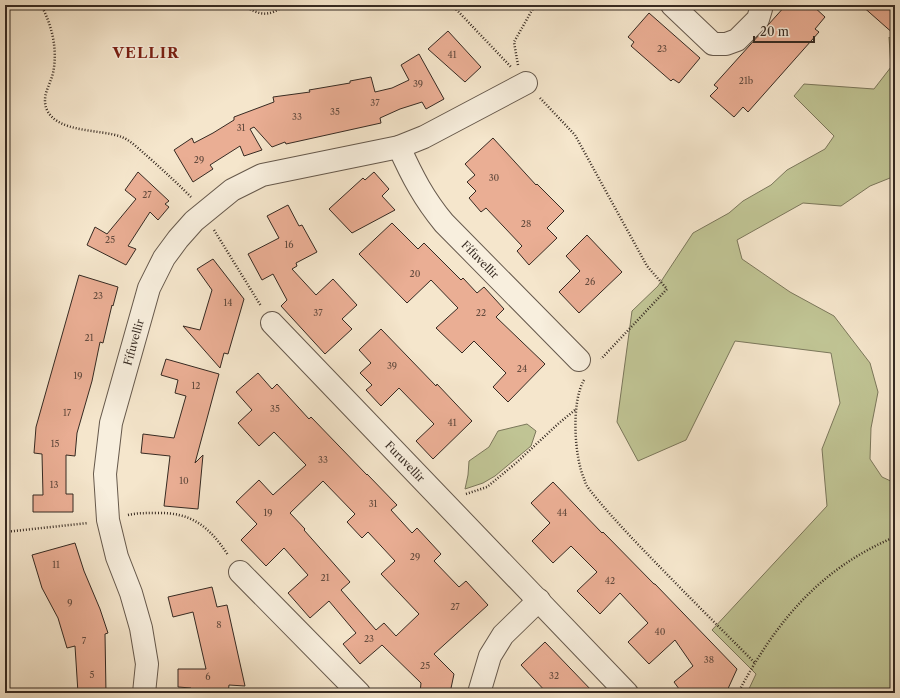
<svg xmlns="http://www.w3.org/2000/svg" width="900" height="698" font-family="'Libre Caslon Text',serif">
<rect width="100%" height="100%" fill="#f5e6cc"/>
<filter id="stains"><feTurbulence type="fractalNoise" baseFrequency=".005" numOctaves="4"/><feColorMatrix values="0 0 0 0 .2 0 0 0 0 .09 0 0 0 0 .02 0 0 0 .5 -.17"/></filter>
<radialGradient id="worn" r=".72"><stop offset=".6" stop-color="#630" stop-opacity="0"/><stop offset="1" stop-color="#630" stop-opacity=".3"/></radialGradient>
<g fill="#c0c494" stroke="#7b775b">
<path d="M 889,37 L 895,43 L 895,176 L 870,186 L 841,206 L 803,203 L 737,240 L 742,259 L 790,292 L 834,316 L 870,363 L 878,392 L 871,428 L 870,459 L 882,477 L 895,483 L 895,693 L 747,693 L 756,674 L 712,630 L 827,506 L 822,449 L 840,403 L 831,353 L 735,341 L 686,440 L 638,461 L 617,422 L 632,311 L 658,286 L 693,233 L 729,213 L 743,201 L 771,185 L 787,170 L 825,149 L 834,136 L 794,96 L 804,84 L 874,89 L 891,67 Z"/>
<path d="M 527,424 L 536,431 L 531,446 L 495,476 L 483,483 L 465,489 L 468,475 L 469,461 L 489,447 L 498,431 Z"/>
</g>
<g fill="#eaae94" stroke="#362a22" fill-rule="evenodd">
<path d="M 786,5 L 812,5 L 825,17 L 815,29 L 819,32 L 748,112 L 743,107 L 734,117 L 710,96 L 718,88 L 714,85 Z"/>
<path d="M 861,5 L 895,5 L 895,35 Z"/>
<path d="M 649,13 L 700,58 L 679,83 L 673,79 L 671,81 L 631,46 L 634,42 L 628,37 Z"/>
<path d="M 448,31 L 481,67 L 465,82 L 428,49 Z"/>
<path d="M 419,54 L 444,99 L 426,109 L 422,102 L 400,109 L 380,118 L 381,123 L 286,144 L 285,142 L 272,147 L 254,127 L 250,129 L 262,150 L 244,156 L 240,146 L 210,165 L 213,169 L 193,182 L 174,150 L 192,138 L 194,143 L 213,133 L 234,120 L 234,117 L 274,102 L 273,97 L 310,92 L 309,90 L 350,83 L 350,81 L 371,77 L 375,92 L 392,88 L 409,80 L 401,65 Z"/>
<path d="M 493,138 L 536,185 L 537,184 L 564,211 L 547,228 L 557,238 L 529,265 L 517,251 L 522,246 L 486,208 L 481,212 L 469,198 L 476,191 L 467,182 L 475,175 L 465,164 Z"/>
<path d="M 138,172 L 169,201 L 165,204 L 169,207 L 158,220 L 150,212 L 128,246 L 136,249 L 126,265 L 87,245 L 95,227 L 107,234 L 136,199 L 125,190 Z"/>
<path d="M 374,172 L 389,189 L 382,196 L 395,210 L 352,233 L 329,209 L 363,178 L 365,180 Z"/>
<path d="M 288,205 L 299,226 L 302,225 L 317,252 L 296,263 L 297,266 L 292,269 L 316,295 L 333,279 L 357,305 L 342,319 L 352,329 L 325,354 L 281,306 L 287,300 L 273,274 L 262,280 L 248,254 L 279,238 L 267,216 Z"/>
<path d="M 392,223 L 418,249 L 424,243 L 461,280 L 463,278 L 477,293 L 484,287 L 504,309 L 496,317 L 545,364 L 508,402 L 493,387 L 506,373 L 474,341 L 462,353 L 436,328 L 458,308 L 431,280 L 407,303 L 359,254 Z"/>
<path d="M 587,235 L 622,272 L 579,313 L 559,292 L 580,271 L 566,256 Z"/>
<path d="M 213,259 L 244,299 L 228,354 L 224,353 L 220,368 L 183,326 L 200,330 L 212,290 L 197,269 Z"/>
<path d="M 79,275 L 118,287 L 113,306 L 112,305 L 103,343 L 100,342 L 92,381 L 77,433 L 75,456 L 66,455 L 66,494 L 73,494 L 73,512 L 33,512 L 33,495 L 43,495 L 42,454 L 34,453 L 36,427 Z"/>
<path d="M 381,329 L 436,386 L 437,384 L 472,421 L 433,459 L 416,441 L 434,424 L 399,388 L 381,406 L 366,390 L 372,385 L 360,373 L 371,363 L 359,350 Z"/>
<path d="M 166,359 L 219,374 L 195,463 L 203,455 L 198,509 L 164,506 L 170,456 L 141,453 L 143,434 L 174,438 L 186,396 L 175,393 L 178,380 L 161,375 Z"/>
<path d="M 258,373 L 272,389 L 277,384 L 309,419 L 311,417 L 367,475 L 367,474 L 397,505 L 391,510 L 412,533 L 417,528 L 441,554 L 434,561 L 459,587 L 466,581 L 488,605 L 434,654 L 454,674 L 450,693 L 420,693 L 421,683 L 382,645 L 360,664 L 343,644 L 356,633 L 329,601 L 310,618 L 288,593 L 308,575 L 284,548 L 266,566 L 241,540 L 257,524 L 236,502 L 259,480 L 273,495 L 306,465 L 274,432 L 259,446 L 238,423 L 252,410 L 236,392 ZM 323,481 L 355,514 L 347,522 L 362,538 L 368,532 L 395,561 L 381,574 L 419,614 L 396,636 L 384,623 L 376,630 L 341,590 L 350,582 L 304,530 L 305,529 L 290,513 Z"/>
<path d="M 553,482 L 602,533 L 603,532 L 654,584 L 655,584 L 737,669 L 726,693 L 682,693 L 674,682 L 693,666 L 675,640 L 649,664 L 628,642 L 648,623 L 620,593 L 600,614 L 577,591 L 597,572 L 571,546 L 553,563 L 532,541 L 550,523 L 531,503 Z"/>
<path d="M 75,543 L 84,571 L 100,609 L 108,633 L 105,634 L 106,693 L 78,693 L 75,646 L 67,648 L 58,618 L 42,588 L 32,555 Z"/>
<path d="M 212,587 L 217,607 L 227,605 L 245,686 L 229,685 L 228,693 L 191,693 L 191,688 L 178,687 L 178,669 L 206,669 L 193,612 L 173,617 L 168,597 Z"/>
<path d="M 545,642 L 594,693 L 547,693 L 521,665 Z"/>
</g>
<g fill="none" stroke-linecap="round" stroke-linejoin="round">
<defs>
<g id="minor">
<path d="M 672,5 L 713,44 L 726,44 L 737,40 L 758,19 L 761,9 L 759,5"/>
<path id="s1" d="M 399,147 C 412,176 424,199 444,223 L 579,360"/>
<path id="s2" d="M 272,323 L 627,693"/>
<path d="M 240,572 L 359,693"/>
<path id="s3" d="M 144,693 L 147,664 L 141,628 L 131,593 L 117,557 L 108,520 L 105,474 L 111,423 L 149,288 L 164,258 L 178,239 L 194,221 L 232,190 L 262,175 L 399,147 L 424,137 L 526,83"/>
<path d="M 479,693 L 490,656 L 503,635 L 539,600"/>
</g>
</defs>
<use href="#minor" stroke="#66594c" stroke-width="24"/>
<g stroke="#362a22" stroke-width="2.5" stroke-dasharray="1 2" stroke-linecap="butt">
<path d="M 41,5 C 52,25 58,50 53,73 C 50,86 41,96 47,110 C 58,133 100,129 122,137 C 131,141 139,149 146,155 C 162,169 176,182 191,197"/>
<path d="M 242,5 C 262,16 267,17 286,5"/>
<path d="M 452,5 L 512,68"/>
<path d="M 518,65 L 514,42 L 535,5"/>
<path d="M 540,98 L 575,135 L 647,266 L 667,289 L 601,359"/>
<path d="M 214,230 L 261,306"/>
<path d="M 584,380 C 571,402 574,458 585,481 C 586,486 590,490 593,494 C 605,509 618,523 631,537 C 672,580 714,622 755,663"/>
<path d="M 466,494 L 487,487 L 516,463 L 559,423 L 575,410"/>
<path d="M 128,515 C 137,513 146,513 156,513 C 191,512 209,526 228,555"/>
<path d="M 5,532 L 88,523"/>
<path d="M 738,693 C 775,623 820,568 895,537"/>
</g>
<use href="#minor" stroke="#f8efde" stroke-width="22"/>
</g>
<g text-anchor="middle" stroke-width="3" stroke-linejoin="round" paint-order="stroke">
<g font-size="9" fill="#634b3e">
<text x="662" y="52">23</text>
<text x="452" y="58">41</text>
<text x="746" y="84">21b</text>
<text x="418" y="87">39</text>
<text x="375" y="106">37</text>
<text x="335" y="115">35</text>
<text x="297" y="120">33</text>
<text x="241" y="131">31</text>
<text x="199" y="163">29</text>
<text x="494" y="181">30</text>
<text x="147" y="198">27</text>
<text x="526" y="227">28</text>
<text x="110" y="243">25</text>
<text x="289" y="248">16</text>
<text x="415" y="277">20</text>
<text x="590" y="285">26</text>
<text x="98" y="299">23</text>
<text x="228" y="306">14</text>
<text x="318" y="316">37</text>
<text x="481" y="316">22</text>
<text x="89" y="341">21</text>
<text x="392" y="369">39</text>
<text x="522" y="372">24</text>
<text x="78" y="379">19</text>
<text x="196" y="389">12</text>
<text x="275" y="412">35</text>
<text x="67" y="416">17</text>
<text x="452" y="426">41</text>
<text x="55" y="447">15</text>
<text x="323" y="463">33</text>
<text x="184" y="484">10</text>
<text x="54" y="488">13</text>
<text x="373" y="507">31</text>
<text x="268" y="516">19</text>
<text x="562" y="516">44</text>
<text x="415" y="560">29</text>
<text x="56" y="568">11</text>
<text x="325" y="581">21</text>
<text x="610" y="584">42</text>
<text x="70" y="606">9</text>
<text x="455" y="610">27</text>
<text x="219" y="628">8</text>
<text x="660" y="635">40</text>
<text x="369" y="642">23</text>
<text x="84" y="644">7</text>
<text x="709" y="663">38</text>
<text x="425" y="669">25</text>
<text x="92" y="678">5</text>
<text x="554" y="679">32</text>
<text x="208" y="680">6</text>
</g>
<g font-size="11" fill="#362a22" stroke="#f8efde">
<text dy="4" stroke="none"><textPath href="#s1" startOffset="140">Fífuvellir</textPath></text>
<text dy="4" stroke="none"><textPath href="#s3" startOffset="360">Fífuvellir</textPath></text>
<text dy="4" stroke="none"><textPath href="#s2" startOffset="192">Furuvellir</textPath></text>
</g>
<g font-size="15" font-weight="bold" letter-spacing="1" fill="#7a1f14" stroke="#f8efde">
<text x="146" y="58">VELLIR</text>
</g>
</g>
<rect width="900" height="698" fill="none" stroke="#f5e6cc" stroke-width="20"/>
<rect x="6" y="6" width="888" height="686" fill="none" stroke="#362a22" stroke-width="2"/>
<rect x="10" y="10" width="880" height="678" fill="none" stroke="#362a22"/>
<path d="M754 36v6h60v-6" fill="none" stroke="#362a22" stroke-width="2"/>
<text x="760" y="36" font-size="12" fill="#362a22" stroke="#f8efde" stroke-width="3" paint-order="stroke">20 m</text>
<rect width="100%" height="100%" filter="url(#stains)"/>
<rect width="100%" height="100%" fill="url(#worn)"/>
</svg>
